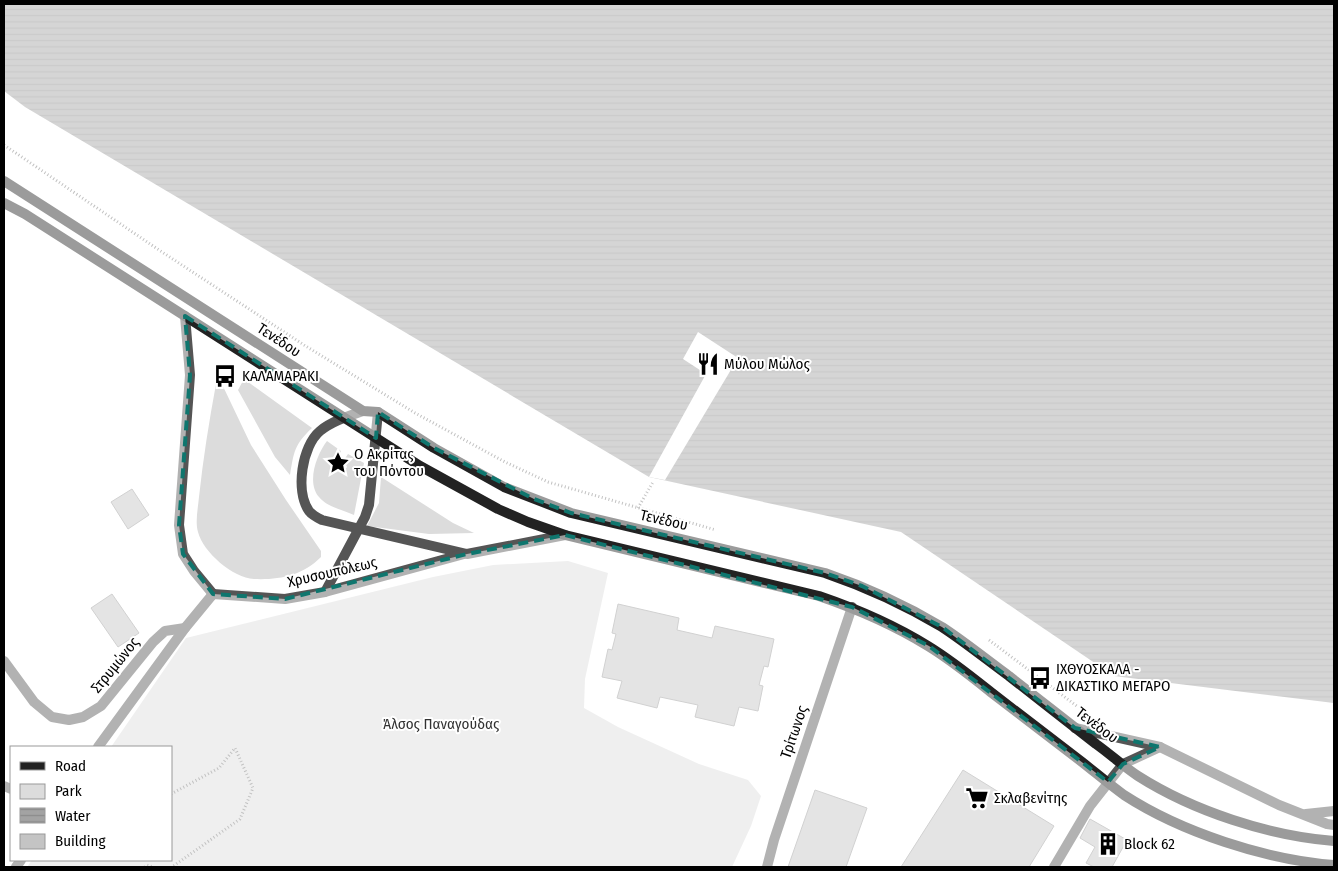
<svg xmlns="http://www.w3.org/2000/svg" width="1338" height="871" font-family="'Fira Sans Condensed',sans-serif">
<defs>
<pattern id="water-rules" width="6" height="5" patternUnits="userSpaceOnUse" patternTransform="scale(1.25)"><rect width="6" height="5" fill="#a3a3a3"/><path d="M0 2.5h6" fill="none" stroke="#8b8b8b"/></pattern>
</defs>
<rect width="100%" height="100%" fill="#fff"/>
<g fill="#dcdcdc">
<path d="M 244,379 L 312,428 C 294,445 294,452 290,475 L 275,457 L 238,390 Z"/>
<path d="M 220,380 L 251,445 L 286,500 L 321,551 L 321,557 C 302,576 279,580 254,579 C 233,578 203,552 198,532 C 195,522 198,508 199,497 C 203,459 209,422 216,384 Z"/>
<path d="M 327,441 L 341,451 L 339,456 L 334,456 L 329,463 L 345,470 L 347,467 L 344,460 L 348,454 L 364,463 L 354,515 C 343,510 327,507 319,497 C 306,482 317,454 327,441 Z"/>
<path d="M 381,477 L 453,523 L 474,533 L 429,534 L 367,526 L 379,503 Z"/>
<path d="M 568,561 L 608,573 L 585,679 L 584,708 L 618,727 L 699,764 L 748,780 L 761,796 L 751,826 L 732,867 L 27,867 L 32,860 L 171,860 L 171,747 L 111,747 L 186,638 L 433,577 L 493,565 Z"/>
</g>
<path fill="url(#water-rules)" d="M 4,4 L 1334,4 L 1334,703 L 1114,676 L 901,532 L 649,477 L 25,107 L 4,91 Z"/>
<path fill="#fff" d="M 698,332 L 738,358 L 665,480 L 649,477 L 706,374 L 683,359 Z"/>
<g fill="#c4c4c4" stroke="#999">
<path d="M 132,489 L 149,515 L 128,529 L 111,502 Z"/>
<path d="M 112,594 L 139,633 L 118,647 L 91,608 Z"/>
<path d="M 618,604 L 679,618 L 677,630 L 712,638 L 715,626 L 774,639 L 768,667 L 764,666 L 759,685 L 763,686 L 758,711 L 739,707 L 734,726 L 695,717 L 698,705 L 660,697 L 657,708 L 617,698 L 622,681 L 602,677 L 608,649 L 612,650 L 616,634 L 612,633 Z"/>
<path d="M 963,770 L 1054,826 L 1029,867 L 901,867 Z"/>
<path d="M 815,790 L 867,808 L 846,867 L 788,867 Z"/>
<path d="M 1090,819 L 1127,840 L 1112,867 L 1094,867 L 1086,863 L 1095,847 L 1080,838 Z"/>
</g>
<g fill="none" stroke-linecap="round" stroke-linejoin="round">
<g stroke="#777" stroke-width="3" stroke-dasharray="1 2.5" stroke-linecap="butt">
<path d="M 4,145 L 159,250 L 304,345 L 415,413 L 505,462 L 548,482 L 716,530"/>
<path d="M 638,508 L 653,482"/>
<path d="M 989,640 L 1078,707"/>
<path d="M 171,794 L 219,768 L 235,748 L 253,788 L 240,819 L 172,867"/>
<path d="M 145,867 L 146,865 L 154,867"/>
</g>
<g stroke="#555" stroke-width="10">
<path d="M 185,316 L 190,375 L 179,525 L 183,554 L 194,571 L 213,594"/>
<path d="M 363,411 C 349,416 332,421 320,431 C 302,446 295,491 309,511 C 312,515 318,518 322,520 L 467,554 L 565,535"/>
<path d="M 325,592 L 365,517 L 369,505 L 378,412"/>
<path d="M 213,594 L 285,599 L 325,592 L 464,554"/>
<path d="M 4,661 L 34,702 L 52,717 L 69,720 L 83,717 L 101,706 L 153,642 L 165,631 L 185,628"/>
<path d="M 1075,728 L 1160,747 L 1279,805 L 1327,824 L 1334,825"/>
<path d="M 98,747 L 185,628 L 213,594"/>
<path d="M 4,786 L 11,789"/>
<path d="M 1306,814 L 1334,811"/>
<path d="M 16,867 L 21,860"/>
<path d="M 767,867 L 774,840 L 852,607"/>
<path d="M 1054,867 L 1090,806 L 1123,764 L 1160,747"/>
</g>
<g stroke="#222" stroke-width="10">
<path d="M 4,181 L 363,411 L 378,412 L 434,448 L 504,487 L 571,513 L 825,573 C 866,587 905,605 942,627 C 965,642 987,660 1009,676 C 1038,699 1067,721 1096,744 C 1110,754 1123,766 1138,776 C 1193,811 1269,836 1334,841"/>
<path d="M 4,203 L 25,214 L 420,466 L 498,509 L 528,522 L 565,535 L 819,596 C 857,609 894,625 928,646 C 951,660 972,677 992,693 C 1022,716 1052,739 1082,762 C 1096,773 1110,785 1124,795 C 1181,832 1266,860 1334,865"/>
</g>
</g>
<path d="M0 0H1338V871H0ZM 185,316 L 376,438 L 378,412 L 434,448 L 534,499 L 571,513 L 825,573 L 862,586 L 942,627 L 1075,728 L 1160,747 L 1123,764 L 1108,782 L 929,646 L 852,607 L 565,535 L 467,554 L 285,599 L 213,594 L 183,554 L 179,525 L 190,375 Z" fill="#fff" fill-opacity=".55" fill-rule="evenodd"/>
<path fill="none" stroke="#0f766e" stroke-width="4" stroke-dasharray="10 6" stroke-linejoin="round" d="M 185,316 L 376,438 L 378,412 L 434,448 L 534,499 L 571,513 L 825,573 L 862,586 L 942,627 L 1075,728 L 1160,747 L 1123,764 L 1108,782 L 929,646 L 852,607 L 565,535 L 467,554 L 285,599 L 213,594 L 183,554 L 179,525 L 190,375 Z"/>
<defs>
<symbol id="restaurant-bare" viewBox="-9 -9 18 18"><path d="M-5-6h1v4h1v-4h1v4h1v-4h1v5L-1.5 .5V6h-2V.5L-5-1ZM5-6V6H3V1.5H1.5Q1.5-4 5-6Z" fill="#000" stroke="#fff" stroke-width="2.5" paint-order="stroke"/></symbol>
<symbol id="bus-bare" viewBox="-9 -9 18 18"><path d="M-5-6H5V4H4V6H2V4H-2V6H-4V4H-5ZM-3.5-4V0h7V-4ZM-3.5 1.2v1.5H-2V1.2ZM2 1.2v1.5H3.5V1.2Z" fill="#000" stroke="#fff" stroke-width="2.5" paint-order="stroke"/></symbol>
<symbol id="sight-bare" viewBox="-9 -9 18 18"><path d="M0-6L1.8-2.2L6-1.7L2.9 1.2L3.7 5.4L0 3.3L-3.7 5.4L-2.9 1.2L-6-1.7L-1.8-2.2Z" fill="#000" stroke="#fff" stroke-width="2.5" paint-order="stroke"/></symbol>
<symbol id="supermarket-bare" viewBox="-9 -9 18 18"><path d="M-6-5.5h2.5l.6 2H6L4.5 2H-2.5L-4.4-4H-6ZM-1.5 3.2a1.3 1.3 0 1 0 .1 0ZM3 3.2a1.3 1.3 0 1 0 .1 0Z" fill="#000" stroke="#fff" stroke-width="2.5" paint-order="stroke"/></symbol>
<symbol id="building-bare" viewBox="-9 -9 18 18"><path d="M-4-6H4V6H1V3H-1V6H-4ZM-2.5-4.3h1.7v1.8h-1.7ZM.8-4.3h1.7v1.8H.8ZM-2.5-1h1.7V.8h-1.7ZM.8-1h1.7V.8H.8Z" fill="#000" stroke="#fff" stroke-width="2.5" paint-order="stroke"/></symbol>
</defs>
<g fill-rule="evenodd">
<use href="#restaurant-bare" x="692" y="348" width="32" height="32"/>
<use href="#bus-bare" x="209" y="360" width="32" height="32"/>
<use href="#sight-bare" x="322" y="447" width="32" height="32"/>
<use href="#bus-bare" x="1024" y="662" width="32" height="32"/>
<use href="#supermarket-bare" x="961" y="782" width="32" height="32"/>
<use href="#building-bare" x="1092" y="828" width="32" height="32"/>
</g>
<g text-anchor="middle" stroke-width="4" stroke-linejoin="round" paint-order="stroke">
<g font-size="15" fill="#000" stroke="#fff">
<text transform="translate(279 340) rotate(33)" y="5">Τενέδου</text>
<text transform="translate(664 520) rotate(13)" y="5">Τενέδου</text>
<text transform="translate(332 572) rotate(-13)" y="5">Χρυσουπόλεως</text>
<text transform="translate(115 665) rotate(-51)" y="5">Στρυμώνος</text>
<text transform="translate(1097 725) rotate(37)" y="5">Τενέδου</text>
<text transform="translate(794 732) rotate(-71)" y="5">Τρίτωνος</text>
</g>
<g font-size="15" fill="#000" stroke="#fff" text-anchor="start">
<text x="724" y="369">Μύλου Μώλος</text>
<text x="242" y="381">ΚΑΛΑΜΑΡΑΚΙ</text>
<text x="354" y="459">Ο Ακρίτας<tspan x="354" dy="17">του Πόντου</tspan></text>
<text x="1056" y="674">ΙΧΘΥΟΣΚΑΛΑ -<tspan x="1056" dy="17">ΔΙΚΑΣΤΙΚΟ ΜΕΓΑΡΟ</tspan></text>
<text x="994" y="803">Σκλαβενίτης</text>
<text x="1124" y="849">Block 62</text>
</g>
<g font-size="15" fill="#333" stroke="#fff">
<text x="441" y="729">Άλσος Παναγούδας</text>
</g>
</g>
<rect width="1338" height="871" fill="none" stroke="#000000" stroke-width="10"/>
<rect x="10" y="746" width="162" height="115" fill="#ffffff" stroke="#999999"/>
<rect x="20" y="762" width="25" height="8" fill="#222222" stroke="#999999"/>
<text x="55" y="771" font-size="15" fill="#000000">Road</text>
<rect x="20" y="784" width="25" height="15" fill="#dcdcdc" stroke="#999999"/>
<text x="55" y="796" font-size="15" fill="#000000">Park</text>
<rect x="20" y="808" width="25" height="15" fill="url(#water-rules)" stroke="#999999"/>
<text x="55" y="821" font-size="15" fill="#000000">Water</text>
<rect x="20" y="834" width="25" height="15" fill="#c4c4c4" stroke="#999999"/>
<text x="55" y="846" font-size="15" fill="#000000">Building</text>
</svg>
